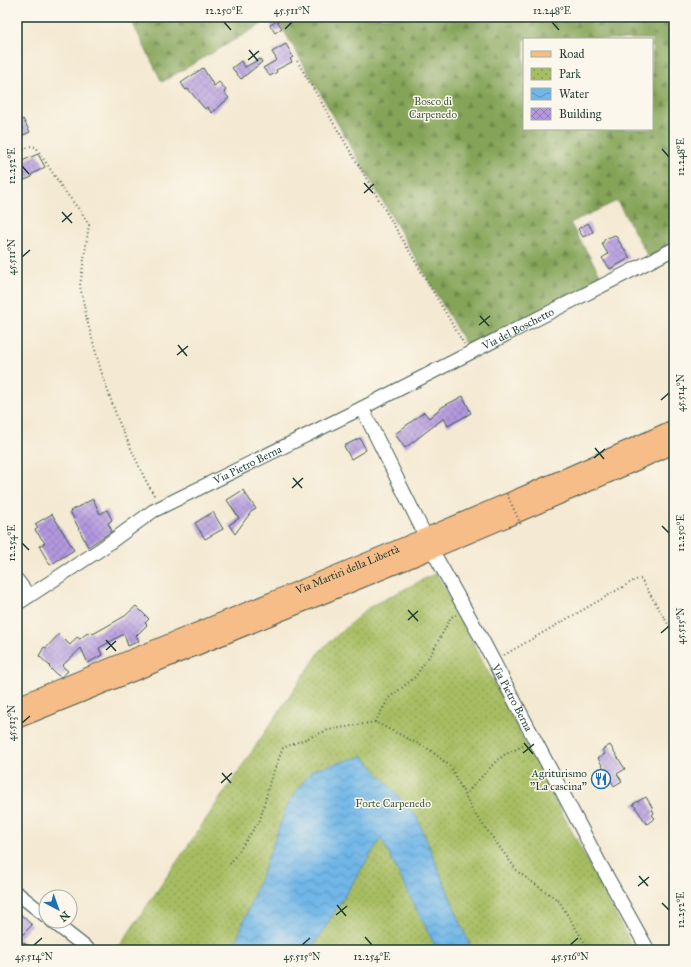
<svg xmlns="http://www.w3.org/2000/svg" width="691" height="967" font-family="'IM FELL Great Primer',serif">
<defs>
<pattern id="forest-firs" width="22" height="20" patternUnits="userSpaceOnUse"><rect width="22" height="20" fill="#85a458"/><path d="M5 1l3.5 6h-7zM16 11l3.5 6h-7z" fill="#6c874a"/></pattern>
<pattern id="park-dots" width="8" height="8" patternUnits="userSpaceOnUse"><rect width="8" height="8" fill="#a7bd62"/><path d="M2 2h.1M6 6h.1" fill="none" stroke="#879b52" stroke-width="1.8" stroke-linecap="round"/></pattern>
<pattern id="water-waves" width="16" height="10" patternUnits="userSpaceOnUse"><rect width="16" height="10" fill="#70b6e7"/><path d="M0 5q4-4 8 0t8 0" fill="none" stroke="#5b95bc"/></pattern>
<pattern id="building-cross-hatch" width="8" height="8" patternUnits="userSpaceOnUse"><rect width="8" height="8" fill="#b398df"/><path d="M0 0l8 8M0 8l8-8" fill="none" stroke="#917db6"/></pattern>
</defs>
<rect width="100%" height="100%" fill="#fbf7ec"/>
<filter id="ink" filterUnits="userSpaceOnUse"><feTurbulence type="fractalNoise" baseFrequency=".025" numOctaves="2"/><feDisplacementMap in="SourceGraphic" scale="8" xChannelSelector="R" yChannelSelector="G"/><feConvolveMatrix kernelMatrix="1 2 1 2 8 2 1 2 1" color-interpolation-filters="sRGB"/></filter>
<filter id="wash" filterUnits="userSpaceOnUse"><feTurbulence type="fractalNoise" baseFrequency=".012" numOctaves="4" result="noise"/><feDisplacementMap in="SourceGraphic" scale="16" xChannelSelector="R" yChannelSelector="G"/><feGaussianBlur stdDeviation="0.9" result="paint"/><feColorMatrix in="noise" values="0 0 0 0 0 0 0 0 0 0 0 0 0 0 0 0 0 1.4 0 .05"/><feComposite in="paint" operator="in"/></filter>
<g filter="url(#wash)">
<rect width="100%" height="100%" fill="#f4e9d2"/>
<g fill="url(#forest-firs)" stroke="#527046" fill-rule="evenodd">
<path d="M 144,17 L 274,17 L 162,82 L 133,24 Z"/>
<path d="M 276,17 L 674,17 L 674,245 L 649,258 L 617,201 L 570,223 L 604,281 L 467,350 L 466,345 ZM 524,39 L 652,39 L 652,129 L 524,129 Z"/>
</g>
<path fill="url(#park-dots)" stroke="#637d4b" d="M 436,573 L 634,950 L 117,950 L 321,650 L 368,608 Z"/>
<path fill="url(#water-waves)" stroke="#487a8e" d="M 363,756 L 417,817 L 472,950 L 437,950 L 381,838 L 311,950 L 233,950 L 288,804 L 312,770 Z"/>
<g id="blocks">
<g fill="url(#building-cross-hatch)">
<path d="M 277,21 L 282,28 L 275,33 L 270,25 Z"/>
<path d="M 286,44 L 293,57 L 290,59 L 292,62 L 276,70 L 277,72 L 270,76 L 263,68 L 277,60 L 272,52 Z"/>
<path d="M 260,59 L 262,62 L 241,79 L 232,68 L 241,61 L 245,67 Z"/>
<path d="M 203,68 L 214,86 L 219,82 L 226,90 L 224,92 L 229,98 L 212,113 L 207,107 L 205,109 L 188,89 L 186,90 L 181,83 Z"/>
<path d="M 23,119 L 30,132 L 19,137 L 17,132 L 17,122 Z"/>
<path d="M 38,154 L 45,167 L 31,175 L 32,177 L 17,183 L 17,165 L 23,163 L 22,161 Z"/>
<path d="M 588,223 L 593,232 L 583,237 L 578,229 Z"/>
<path d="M 615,235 L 630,258 L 610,269 L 602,258 L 608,254 L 602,244 L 605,239 Z"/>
<path d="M 463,396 L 471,413 L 448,426 L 444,418 L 405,448 L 395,434 L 424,412 L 429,418 L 442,407 Z"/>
<path d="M 360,438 L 366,450 L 351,459 L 344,446 Z"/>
<path d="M 243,490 L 256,509 L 251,512 L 235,534 L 229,525 L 239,518 L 227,500 Z"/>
<path d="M 93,499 L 100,514 L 107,510 L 112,520 L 108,523 L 112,531 L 88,547 L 70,511 Z"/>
<path d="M 213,512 L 223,529 L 205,539 L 195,523 Z"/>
<path d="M 52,514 L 74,550 L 50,565 L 39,546 L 45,543 L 35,530 L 38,528 L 35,524 Z"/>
<path d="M 136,606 L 149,619 L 145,623 L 147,625 L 136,636 L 139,641 L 128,646 L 124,634 L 99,648 L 102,655 L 88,663 L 81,648 L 62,666 L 68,671 L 61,677 L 56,674 L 49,667 L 50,666 L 39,656 L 44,647 L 46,648 L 59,634 L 70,645 L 77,637 L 80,639 L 86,634 L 92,632 L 93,634 L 125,616 Z"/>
<path d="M 610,745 L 625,769 L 617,774 L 622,781 L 614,786 L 598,758 L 605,754 L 602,750 Z"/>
<path d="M 646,797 L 653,809 L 652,809 L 654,813 L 652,815 L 655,818 L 647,824 L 633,804 Z"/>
<path d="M 17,911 L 32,925 L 18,939 L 34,950 L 17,950 Z"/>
</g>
</g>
</g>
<g filter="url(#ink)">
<use href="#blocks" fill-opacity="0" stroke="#3f574c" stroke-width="1"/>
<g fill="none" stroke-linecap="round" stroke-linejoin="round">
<defs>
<g id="minor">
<path id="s1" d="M 362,408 L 674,249"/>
<path id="s2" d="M 432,550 L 484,643 L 599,862 L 648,950"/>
<path d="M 17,580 L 29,596"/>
<path id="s3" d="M 17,604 L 101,549 L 153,511 L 362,408 L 426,537"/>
<path d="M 17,893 L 46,916"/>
<path d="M 52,921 L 89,950"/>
</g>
<g id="major">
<path id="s4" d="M 17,705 C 237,614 458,527 674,428"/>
<path d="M 17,720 C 237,630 458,543 674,445"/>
</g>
</defs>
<use href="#minor" stroke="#3f574c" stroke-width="15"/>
<use href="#major" stroke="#3f574c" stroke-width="18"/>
<g stroke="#3f574c" stroke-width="2" stroke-dasharray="1 3" stroke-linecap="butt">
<path d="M 297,61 L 464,344"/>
<path d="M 17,155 L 29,146 L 36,147 L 63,189 L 81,212 L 89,225 L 80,286 L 87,320 L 101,371 L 118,420 L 144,477 L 155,497"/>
<path d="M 504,655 L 635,580 L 641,579 L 674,634"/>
<path d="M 375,722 L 389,698 L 414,678 L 434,649 L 451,617 L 456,615"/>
<path d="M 465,795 L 497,760 L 504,755 L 525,745"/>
<path d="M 230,864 L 260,820 L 270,781 L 283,748 L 328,730 L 375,722 L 430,750 L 451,767 L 472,810 L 518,872 L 559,901 L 589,950"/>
</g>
<use href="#minor" stroke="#fff" stroke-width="13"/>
<use href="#major" stroke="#f7bd88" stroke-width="16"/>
<path stroke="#3f574c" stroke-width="2" stroke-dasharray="1 3" stroke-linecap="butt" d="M 507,494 L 521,525"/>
</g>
</g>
<path fill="none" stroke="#1f3d34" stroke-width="1.5" d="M 224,22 L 231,30M 552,22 L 559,30M 285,29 L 292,22M 249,50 L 258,61M 248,60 L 259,51M 662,149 L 669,157M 22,166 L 29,174M 364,183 L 373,193M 364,193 L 374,184M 62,212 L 72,223M 62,222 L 72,213M 22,257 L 30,250M 480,316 L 489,326M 479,325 L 490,316M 178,345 L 187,356M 177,355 L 188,346M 661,400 L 669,393M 595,448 L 604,459M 594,458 L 605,449M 293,478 L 302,488M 292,488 L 303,478M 662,526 L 669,533M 22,543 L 29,550M 408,610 L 418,621M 408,620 L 418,611M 661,633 L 669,626M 106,640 L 116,651M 106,650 L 116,641M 22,723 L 30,716M 524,743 L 533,754M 523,753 L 534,744M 222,773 L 231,783M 221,783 L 232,773M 639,876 L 648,886M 638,886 L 649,877M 662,903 L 669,910M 337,905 L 346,916M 336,915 L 347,906M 365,937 L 372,945M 34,945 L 42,938M 302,945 L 310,938M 570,945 L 578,938"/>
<defs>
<symbol id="restaurant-ring" viewBox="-11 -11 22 22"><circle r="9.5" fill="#fbf7ec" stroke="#1f6fb2" stroke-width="1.5"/><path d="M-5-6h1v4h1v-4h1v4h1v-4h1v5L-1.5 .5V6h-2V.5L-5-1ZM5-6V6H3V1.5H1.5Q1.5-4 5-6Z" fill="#1f6fb2"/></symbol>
</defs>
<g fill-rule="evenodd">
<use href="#restaurant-ring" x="590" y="768" width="22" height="22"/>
</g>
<g text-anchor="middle" stroke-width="3" stroke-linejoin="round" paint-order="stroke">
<g font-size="11" fill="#415d40" stroke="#fbf7ec">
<text x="433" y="105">Bosco di<tspan x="433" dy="13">Carpenedo</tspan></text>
<text x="393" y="807">Forte Carpenedo</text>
</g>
<g font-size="11" fill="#1f3d34" stroke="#fbf7ec">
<text dy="4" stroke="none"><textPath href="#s1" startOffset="175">Via del Boschetto</textPath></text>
<text dy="4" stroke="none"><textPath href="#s3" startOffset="270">Via Pietro Berna</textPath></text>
<text dy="4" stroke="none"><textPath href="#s4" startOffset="357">Via Martiri della Libertà</textPath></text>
<text dy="4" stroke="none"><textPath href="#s2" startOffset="168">Via Pietro Berna</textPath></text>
</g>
<g font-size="11" fill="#1f3d34" stroke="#fbf7ec" text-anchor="end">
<text x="587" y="777">Agriturismo<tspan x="587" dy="13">"La cascina"</tspan></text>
</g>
</g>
<rect width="691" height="967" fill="none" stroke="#fbf7ec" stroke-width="44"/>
<rect x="523" y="38" width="130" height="92" fill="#fbf7ec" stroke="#a3ada2"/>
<rect x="531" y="51" width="20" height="6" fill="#f7bd88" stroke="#a3ada2"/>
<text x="559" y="58" font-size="12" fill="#1f3d34">Road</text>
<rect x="531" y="68" width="20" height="12" fill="url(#park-dots)" stroke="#a3ada2"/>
<text x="559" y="78" font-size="12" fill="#1f3d34">Park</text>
<rect x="531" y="88" width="20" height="12" fill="url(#water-waves)" stroke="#a3ada2"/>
<text x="559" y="98" font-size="12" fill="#1f3d34">Water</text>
<rect x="531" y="108" width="20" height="12" fill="url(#building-cross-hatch)" stroke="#a3ada2"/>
<text x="559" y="118" font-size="12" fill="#1f3d34">Building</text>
<g transform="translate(58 909) rotate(139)"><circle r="19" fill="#fbf7ec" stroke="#a3ada2"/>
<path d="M0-3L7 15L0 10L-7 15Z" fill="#1f6fb2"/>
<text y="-6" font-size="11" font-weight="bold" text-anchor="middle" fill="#1f3d34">N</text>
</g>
<rect x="22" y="22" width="647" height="923" fill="none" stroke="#1f3d34" stroke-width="1.5"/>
<g font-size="10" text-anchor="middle" fill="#1f3d34">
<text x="224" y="14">12.250°E</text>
<text x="292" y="14">45.511°N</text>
<text x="552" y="14">12.248°E</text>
<text transform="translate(680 157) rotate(-90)" y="4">12.248°E</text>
<text transform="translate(11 166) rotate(-90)" y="4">12.252°E</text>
<text transform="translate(11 257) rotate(-90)" y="4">45.511°N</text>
<text transform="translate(680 393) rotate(-90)" y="4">45.514°N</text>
<text transform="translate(680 533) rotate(-90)" y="4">12.250°E</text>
<text transform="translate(11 543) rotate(-90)" y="4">12.254°E</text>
<text transform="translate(680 626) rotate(-90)" y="4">45.515°N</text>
<text transform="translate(11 723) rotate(-90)" y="4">45.513°N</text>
<text transform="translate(680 910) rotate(-90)" y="4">12.252°E</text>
<text x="34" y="960">45.514°N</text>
<text x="302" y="960">45.515°N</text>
<text x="372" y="960">12.254°E</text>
<text x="570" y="960">45.516°N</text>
</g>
</svg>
